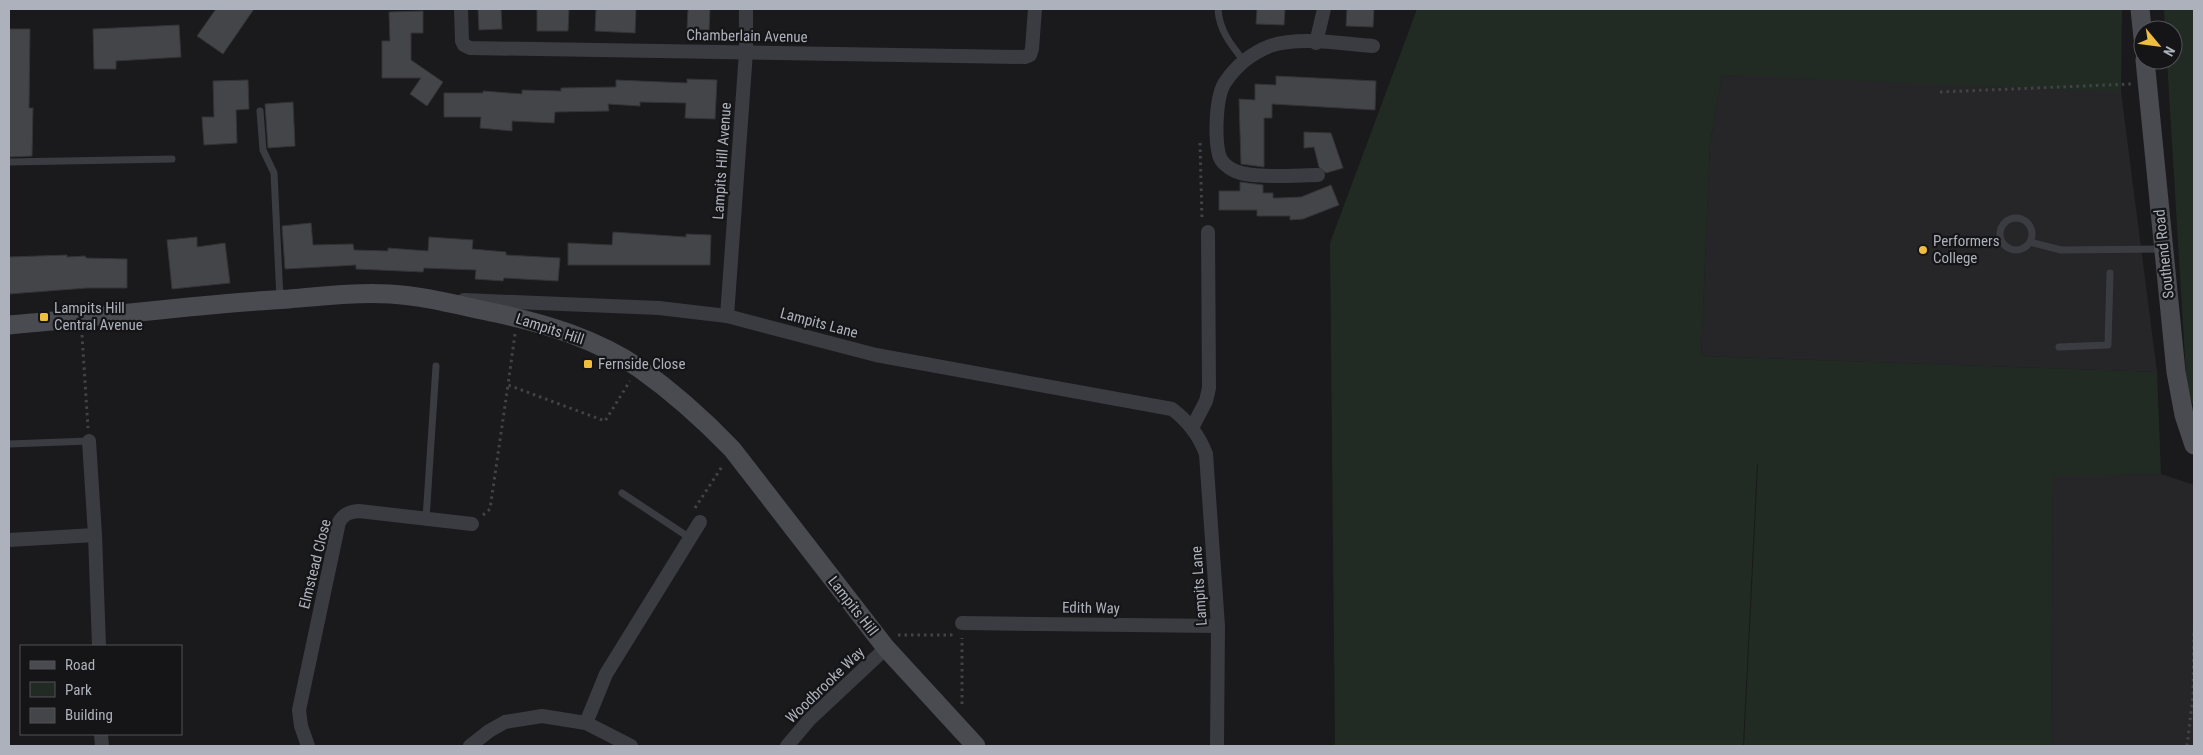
<svg xmlns="http://www.w3.org/2000/svg" width="2203" height="755" font-family="'Roboto Condensed',sans-serif">
<rect width="100%" height="100%" fill="#1a1a1c"/>
<g fill="#262629">
<path d="M 1722,75 L 2120,84 L 2157,372 L 1701,356 L 1710,144 Z"/>
<path d="M 2161,474 L 2194,485 L 2194,746 L 2051,746 L 2053,475 Z"/>
</g>
<g fill="#222b23">
<path d="M 1417,9 L 2122,9 L 2121,92 L 1722,75 L 1710,144 L 1701,356 L 2157,372 L 2161,474 L 2053,476 L 2051,746 L 1744,746 L 1758,465 L 1757,464 L 1743,746 L 1335,746 L 1330,243 Z"/>
<path d="M 2164,9 L 2194,9 L 2194,407 L 2187,390 L 2167,60 L 2173,60 L 2173,30 L 2165,30 Z"/>
</g>
<g fill="#444549" stroke="#343438">
<path d="M 216,9 L 254,9 L 223,54 L 197,36 Z"/>
<path d="M 478,9 L 501,9 L 502,29 L 479,30 Z"/>
<path d="M 537,9 L 569,9 L 568,31 L 537,31 Z"/>
<path d="M 596,9 L 636,9 L 635,33 L 595,31 Z"/>
<path d="M 688,9 L 710,9 L 709,30 L 687,29 Z"/>
<path d="M 1257,9 L 1285,9 L 1284,25 L 1256,24 Z"/>
<path d="M 1347,9 L 1374,9 L 1373,27 L 1346,26 Z"/>
<path d="M 423,11 L 423,33 L 411,33 L 411,60 L 443,82 L 427,106 L 410,94 L 421,78 L 382,78 L 382,41 L 390,41 L 389,12 Z"/>
<path d="M 179,25 L 181,57 L 116,61 L 116,69 L 94,69 L 93,29 Z"/>
<path d="M 9,29 L 30,29 L 29,108 L 33,108 L 32,156 L 9,157 Z"/>
<path d="M 1276,76 L 1376,81 L 1375,110 L 1272,104 L 1272,118 L 1264,118 L 1264,167 L 1241,164 L 1239,99 L 1255,100 L 1255,84 L 1276,85 Z"/>
<path d="M 687,79 L 717,80 L 715,119 L 685,118 L 686,103 L 640,102 L 640,106 L 608,104 L 609,111 L 555,112 L 554,123 L 512,121 L 512,131 L 480,128 L 481,117 L 444,117 L 444,93 L 483,93 L 483,91 L 522,94 L 522,90 L 561,91 L 561,88 L 616,87 L 616,80 L 687,83 Z"/>
<path d="M 248,80 L 249,109 L 236,110 L 237,143 L 204,145 L 202,117 L 214,117 L 213,81 Z"/>
<path d="M 293,102 L 295,146 L 268,148 L 265,104 Z"/>
<path d="M 1304,132 L 1331,133 L 1343,168 L 1326,173 L 1319,167 L 1314,147 L 1304,148 Z"/>
<path d="M 1240,182 L 1263,185 L 1263,193 L 1273,193 L 1273,198 L 1278,198 L 1301,197 L 1331,185 L 1339,205 L 1303,219 L 1290,220 L 1290,216 L 1257,216 L 1257,210 L 1219,210 L 1219,191 L 1240,191 Z"/>
<path d="M 311,223 L 313,245 L 353,244 L 354,250 L 388,251 L 388,248 L 428,251 L 429,237 L 473,240 L 472,249 L 506,252 L 506,255 L 560,258 L 558,281 L 504,278 L 503,281 L 475,279 L 476,270 L 424,268 L 423,272 L 356,269 L 356,265 L 285,269 L 282,226 Z"/>
<path d="M 613,232 L 686,237 L 686,234 L 711,235 L 710,265 L 568,265 L 568,243 L 612,245 Z"/>
<path d="M 197,237 L 197,247 L 225,243 L 230,283 L 172,289 L 167,240 Z"/>
<path d="M 67,255 L 67,257 L 85,256 L 86,258 L 127,259 L 127,288 L 87,288 L 9,294 L 9,257 Z"/>
</g>
<g fill="none" stroke-linecap="round" stroke-linejoin="round">
<g stroke="#414348" stroke-width="3" stroke-dasharray="2.5 4" stroke-linecap="butt">
<path d="M 1940,92 L 2131,84"/>
<path d="M 1200,143 L 1202,219"/>
<path d="M 515,334 L 508,385 L 605,421 L 630,381"/>
<path d="M 82,335 L 88,428"/>
<path d="M 695,508 L 723,465"/>
<path d="M 483,515 L 490,509 L 508,385"/>
<path d="M 898,635 L 951,635 L 952,633"/>
<path d="M 962,704 L 962,638"/>
<path d="M 2187,746 L 2193,696 L 2194,629"/>
</g>
<g stroke="#3b3c41" stroke-width="7">
<path d="M 1218,9 C 1219,30 1231,45 1244,61"/>
<path d="M 260,111 L 263,150 L 274,173 L 280,299"/>
<path d="M 9,162 L 172,159"/>
<circle cx="2016" cy="234" r="16"/>
<path d="M 2030,242 L 2061,250 L 2163,249"/>
<path d="M 2059,347 L 2108,345 L 2110,273"/>
<path d="M 9,444 L 89,441"/>
<path d="M 622,493 L 690,538"/>
<path d="M 426,519 L 436,366"/>
</g>
<g stroke="#3b3c41" stroke-width="14">
<path d="M 461,9 L 462,41 L 464,45 L 470,48 L 1025,57 L 1030,55 L 1032,49 L 1035,9"/>
<path d="M 1316,43 L 1324,9"/>
<path d="M 1318,175 C 1298,175 1253,179 1235,171 C 1228,168 1221,162 1219,155 C 1215,138 1215,95 1226,81 C 1237,65 1252,53 1270,46 C 1299,36 1343,44 1373,46"/>
<path d="M 464,300 L 659,308 L 727,316 L 876,355 L 1172,409 C 1188,421 1199,435 1206,454 L 1218,626 L 1217,746"/>
<path d="M 727,316 L 746,52 L 746,9"/>
<path d="M 1192,428 L 1206,401 L 1209,388 L 1208,232"/>
<path d="M 89,441 L 95,535 L 99,646"/>
<path d="M 9,540 L 95,535"/>
<path d="M 962,623 L 1218,626"/>
<path d="M 586,723 L 606,674 L 700,522"/>
<path d="M 101,734 L 102,746"/>
<path d="M 308,746 L 301,726 L 299,710 L 339,522 C 344,514 349,512 359,511 L 472,524"/>
<path d="M 470,746 L 489,731 L 505,722 L 542,716 L 586,723 L 631,746"/>
<path d="M 787,746 L 809,720 L 886,648"/>
</g>
<g stroke="#494b51" stroke-width="19">
<path d="M 2140,9 L 2143,38"/>
<path d="M 2145,60 L 2176,372 L 2184,415 L 2194,445"/>
<path d="M 9,325 C 102,317 196,304 289,299 C 323,296 357,292 390,294 C 426,296 461,306 496,313 C 547,324 596,339 639,368 C 673,392 704,420 732,449 L 886,648 L 976,746"/>
</g>
</g>
<g fill="#efbe3f" stroke="#151517" stroke-width="2">
<circle cx="1923" cy="250" r="5"/>
<rect x="39" y="312" width="10" height="10" rx="2.5"/>
<rect x="583" y="359" width="10" height="10" rx="2.5"/>
</g>
<g text-anchor="middle" stroke-width="4.5" stroke-linejoin="round" paint-order="stroke">
<g font-size="15" fill="#adb1bb" stroke="#151517">
<text transform="translate(747 36) rotate(1)" y="5">Chamberlain Avenue</text>
<text transform="translate(722 161) rotate(-86)" y="5">Lampits Hill Avenue</text>
<text transform="translate(2164 254) rotate(-96)" y="5">Southend Road</text>
<text transform="translate(819 323) rotate(15)" y="5">Lampits Lane</text>
<text transform="translate(550 329) rotate(18)" y="5">Lampits Hill</text>
<text transform="translate(315 564) rotate(-76)" y="5">Elmstead Close</text>
<text transform="translate(1199 586) rotate(-94)" y="5">Lampits Lane</text>
<text transform="translate(853 606) rotate(52)" y="5">Lampits Hill</text>
<text transform="translate(1091 608) rotate(1)" y="5">Edith Way</text>
<text transform="translate(825 685) rotate(-44)" y="5">Woodbrooke Way</text>
</g>
<g font-size="15" fill="#adb1bb" stroke="#151517" text-anchor="start">
<text x="1933" y="246">Performers<tspan x="1933" dy="17">College</tspan></text>
<text x="54" y="313">Lampits Hill<tspan x="54" dy="17">Central Avenue</tspan></text>
<text x="598" y="369">Fernside Close</text>
</g>
</g>
<rect width="2203" height="755" fill="none" stroke="#adb1bb" stroke-width="20"/>
<rect x="20" y="645" width="162" height="90" fill="#151517" stroke="#525359"/>
<rect x="30" y="661" width="25" height="8" fill="#494b51" stroke="#525359"/>
<text x="65" y="670" font-size="15" fill="#adb1bb">Road</text>
<rect x="30" y="682" width="25" height="15" fill="#222b23" stroke="#525359"/>
<text x="65" y="695" font-size="15" fill="#adb1bb">Park</text>
<rect x="30" y="708" width="25" height="15" fill="#444549" stroke="#525359"/>
<text x="65" y="720" font-size="15" fill="#adb1bb">Building</text>
<g transform="translate(2158 45) rotate(119)"><circle r="24" fill="#151517" stroke="#525359"/>
<path d="M0-4L9 19L0 12L-9 19Z" fill="#efbe3f"/>
<text y="-8" font-size="14" font-weight="bold" text-anchor="middle" fill="#adb1bb">N</text>
</g>
</svg>
